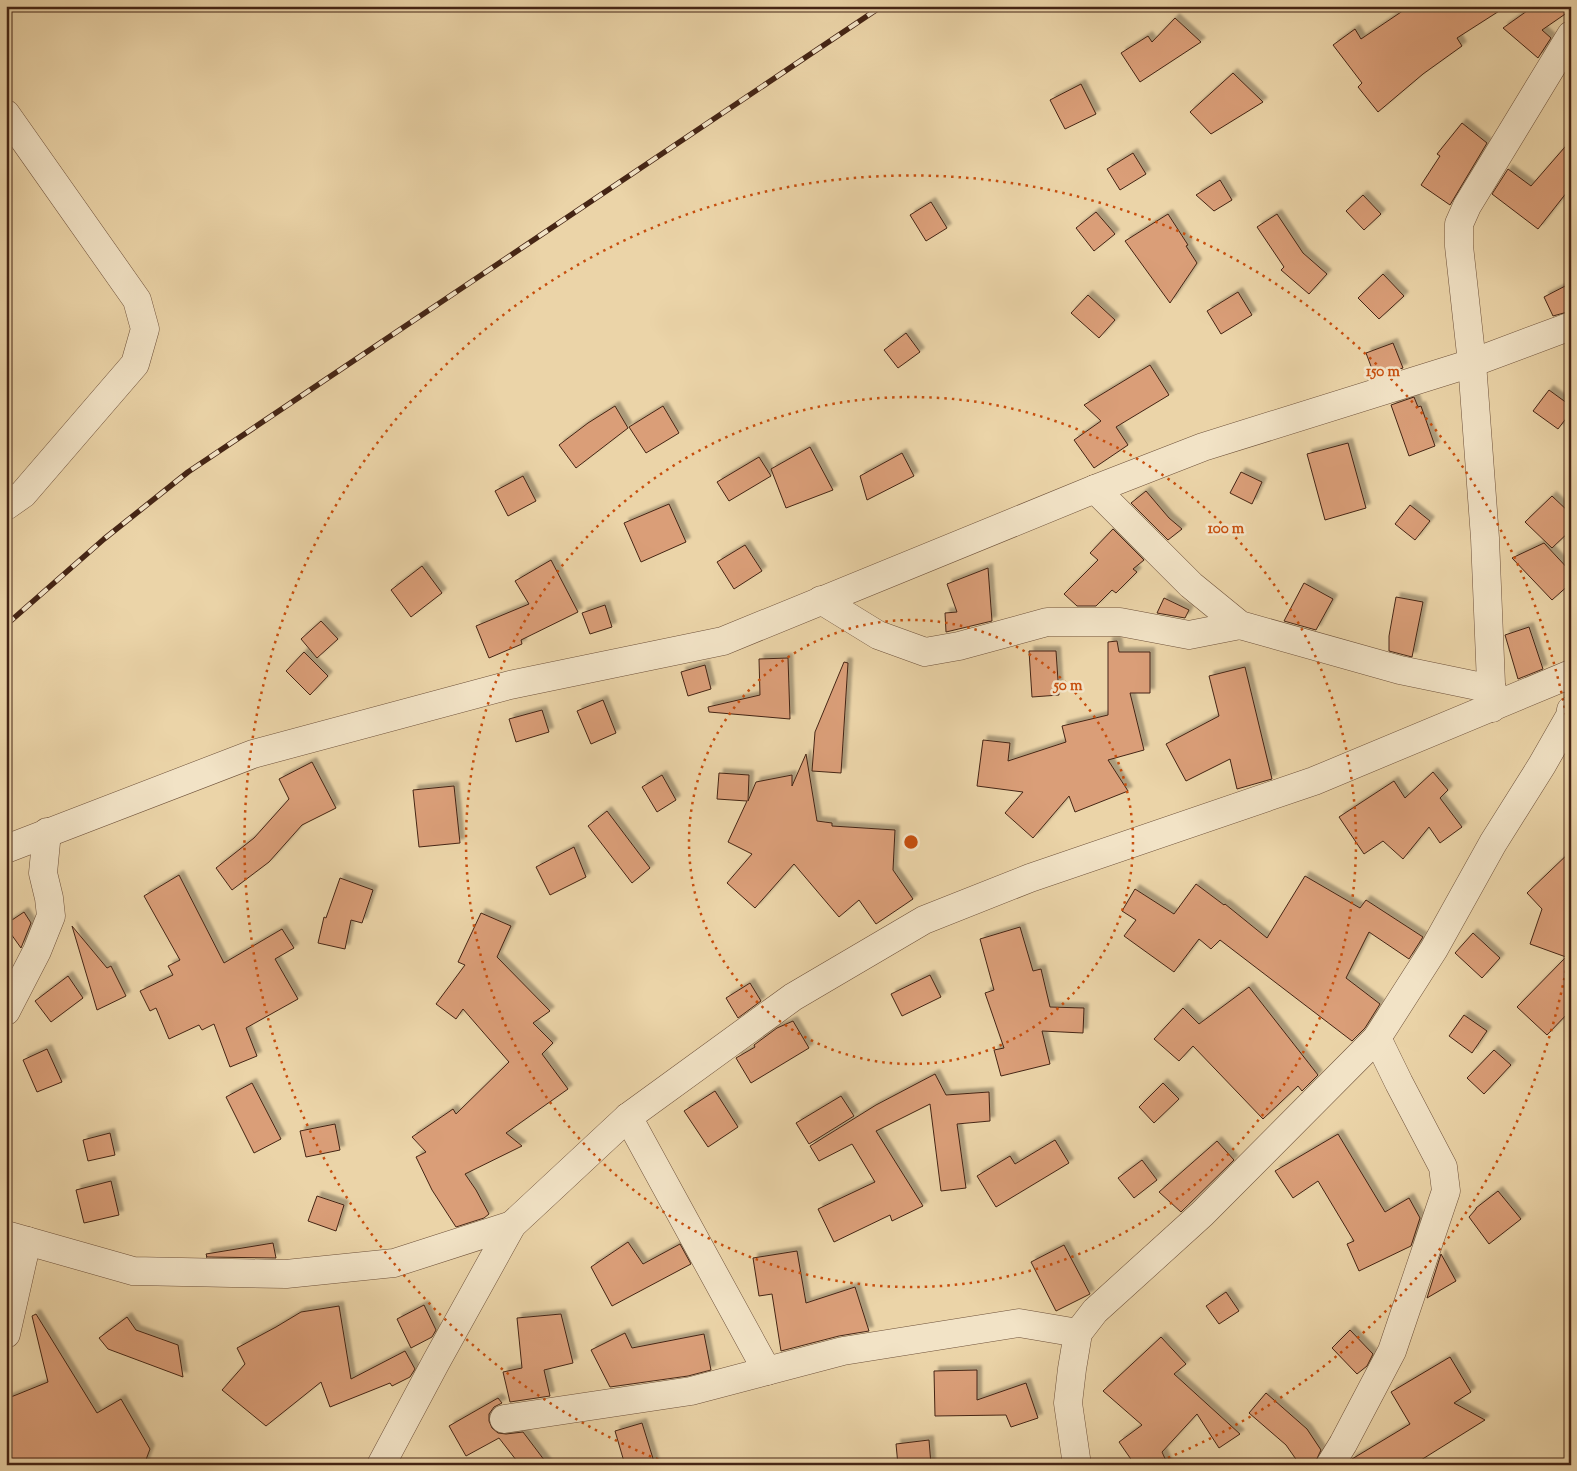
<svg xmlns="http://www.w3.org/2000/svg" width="1577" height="1471" font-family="'Sorts Mill Goudy',serif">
<defs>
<filter id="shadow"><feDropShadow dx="4.5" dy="-4.5" stdDeviation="1" flood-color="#0004"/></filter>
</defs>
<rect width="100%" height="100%" fill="#ebd4a8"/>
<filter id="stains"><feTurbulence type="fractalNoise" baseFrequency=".004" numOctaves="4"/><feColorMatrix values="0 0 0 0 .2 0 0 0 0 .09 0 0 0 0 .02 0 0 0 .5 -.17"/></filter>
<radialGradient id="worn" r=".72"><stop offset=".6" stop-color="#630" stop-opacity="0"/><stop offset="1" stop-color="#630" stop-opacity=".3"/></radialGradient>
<g fill="#da9e78" stroke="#452515" filter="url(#shadow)">
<path d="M 1410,6 L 1507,6 L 1457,38 L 1462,46 L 1423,74 L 1378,112 L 1358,87 L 1362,83 L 1333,45 L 1355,29 L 1361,39 Z"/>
<path d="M 1534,6 L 1571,6 L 1571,10 L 1542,30 L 1551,38 L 1538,58 L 1503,28 Z"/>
<path d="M 1175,18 L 1201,42 L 1140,82 L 1121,53 L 1148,36 L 1152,42 Z"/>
<path d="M 1233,73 L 1263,102 L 1211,134 L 1190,112 Z"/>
<path d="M 1081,84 L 1096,114 L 1065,129 L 1050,100 Z"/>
<path d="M 1462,123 L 1487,143 L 1450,205 L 1421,185 L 1440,156 L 1437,154 Z"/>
<path d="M 1571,140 L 1571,187 L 1538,229 L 1492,194 L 1508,169 L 1531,186 Z"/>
<path d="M 1133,153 L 1146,174 L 1120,190 L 1107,169 Z"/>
<path d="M 1220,180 L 1232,200 L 1214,211 L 1196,195 Z"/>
<path d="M 1363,195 L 1381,214 L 1364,230 L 1346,211 Z"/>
<path d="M 931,202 L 947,228 L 926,241 L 910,215 Z"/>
<path d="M 1096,212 L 1115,234 L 1094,251 L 1076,228 Z"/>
<path d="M 1168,214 L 1188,245 L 1186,246 L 1197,263 L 1170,303 L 1125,241 Z"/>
<path d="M 1277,214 L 1303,253 L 1327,274 L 1309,294 L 1281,270 L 1284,267 L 1257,227 Z"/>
<path d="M 1383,274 L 1404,296 L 1379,319 L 1358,298 Z"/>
<path d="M 1571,283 L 1571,311 L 1553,316 L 1544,297 Z"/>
<path d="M 1238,292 L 1252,315 L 1221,334 L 1207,311 Z"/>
<path d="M 1088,295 L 1115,320 L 1099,338 L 1071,313 Z"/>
<path d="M 906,333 L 920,352 L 898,368 L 884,350 Z"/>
<path d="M 1393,343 L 1403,368 L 1375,377 L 1366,353 Z"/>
<path d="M 1150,365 L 1169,395 L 1116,427 L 1128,445 L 1094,468 L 1074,440 L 1101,421 L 1084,405 Z"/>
<path d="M 1549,390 L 1571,406 L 1571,412 L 1558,429 L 1533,411 Z"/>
<path d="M 1414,397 L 1418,407 L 1421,406 L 1435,446 L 1409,456 L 1391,405 Z"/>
<path d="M 615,406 L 628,428 L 576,468 L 559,445 L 588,423 Z"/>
<path d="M 663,406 L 679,433 L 646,453 L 629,427 Z"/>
<path d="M 1348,443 L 1366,508 L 1325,520 L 1307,454 Z"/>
<path d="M 810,447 L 833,490 L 786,508 L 771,469 Z"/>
<path d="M 902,453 L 914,476 L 867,500 L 860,476 Z"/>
<path d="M 759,457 L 771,476 L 729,501 L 717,482 Z"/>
<path d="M 1241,472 L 1262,482 L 1252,504 L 1230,493 Z"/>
<path d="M 523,476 L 536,501 L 508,516 L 495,491 Z"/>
<path d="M 1146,491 L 1169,518 L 1182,529 L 1168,540 L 1131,503 Z"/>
<path d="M 1552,496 L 1571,514 L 1571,530 L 1552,548 L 1525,522 Z"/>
<path d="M 669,504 L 686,542 L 641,562 L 624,523 Z"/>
<path d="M 1410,505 L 1430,521 L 1415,540 L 1395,524 Z"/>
<path d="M 1113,529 L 1144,560 L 1133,569 L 1137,572 L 1116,593 L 1112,590 L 1096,606 L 1077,606 L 1064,594 L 1098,560 L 1090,553 Z"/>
<path d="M 1544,543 L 1571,572 L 1571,583 L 1552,600 L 1512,558 Z"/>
<path d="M 745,545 L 762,571 L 734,589 L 717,562 Z"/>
<path d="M 551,560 L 578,612 L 521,640 L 522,644 L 489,658 L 476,626 L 529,604 L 515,581 Z"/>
<path d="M 422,566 L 442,593 L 411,617 L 391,590 Z"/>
<path d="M 988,568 L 992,621 L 946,632 L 945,613 L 957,612 L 947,584 Z"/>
<path d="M 1304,583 L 1333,599 L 1316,630 L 1284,621 Z"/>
<path d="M 1396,597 L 1423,602 L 1412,657 L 1389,651 L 1389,636 Z"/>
<path d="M 1164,598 L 1189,610 L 1185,618 L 1157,613 Z"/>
<path d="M 605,605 L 612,627 L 590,634 L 582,613 Z"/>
<path d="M 321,621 L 338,639 L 317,658 L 301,639 Z"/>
<path d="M 1529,627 L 1543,669 L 1518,679 L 1505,635 Z"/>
<path d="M 1117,641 L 1119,652 L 1150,652 L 1150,693 L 1130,693 L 1144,750 L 1108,760 L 1128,791 L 1075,812 L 1069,796 L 1033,838 L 1005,813 L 1023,792 L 977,786 L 983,740 L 1010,743 L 1008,761 L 1066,742 L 1062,726 L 1108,715 L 1108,642 Z"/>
<path d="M 1029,651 L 1056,651 L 1059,695 L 1032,697 Z"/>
<path d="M 304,652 L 328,676 L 310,695 L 286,671 Z"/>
<path d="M 788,658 L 790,719 L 709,712 L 708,707 L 760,695 L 759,659 Z"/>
<path d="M 844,662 L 848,663 L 841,773 L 812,771 L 815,732 Z"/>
<path d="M 705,665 L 711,689 L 688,696 L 681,672 Z"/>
<path d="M 1245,667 L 1272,779 L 1237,789 L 1230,759 L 1186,781 L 1166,744 L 1219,716 L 1209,676 Z"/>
<path d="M 603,700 L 616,733 L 591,744 L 577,711 Z"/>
<path d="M 542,710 L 549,732 L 516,742 L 509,719 Z"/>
<path d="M 806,754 L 817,821 L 832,823 L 832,826 L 895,830 L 893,870 L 913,899 L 876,924 L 859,900 L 839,917 L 794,864 L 755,908 L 727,883 L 752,854 L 728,842 L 747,801 L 717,799 L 719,773 L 749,775 L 748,801 L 756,782 L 792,775 L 792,786 Z"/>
<path d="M 312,762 L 336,808 L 302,825 L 269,862 L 232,890 L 216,868 L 254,838 L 289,799 L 279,779 Z"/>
<path d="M 1433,772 L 1448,790 L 1440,798 L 1462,827 L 1440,843 L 1429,827 L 1403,859 L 1383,841 L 1364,854 L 1339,817 L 1394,781 L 1405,798 Z"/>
<path d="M 662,775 L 676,800 L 657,812 L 642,787 Z"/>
<path d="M 454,786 L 460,843 L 419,847 L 413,790 Z"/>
<path d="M 607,811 L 650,868 L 632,883 L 588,826 Z"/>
<path d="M 574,847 L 586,877 L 550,895 L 536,867 Z"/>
<path d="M 1571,851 L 1571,1010 L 1547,1035 L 1517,1007 L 1566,957 L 1530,944 L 1542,909 L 1527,893 Z"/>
<path d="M 179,875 L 224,963 L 282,929 L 294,948 L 275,959 L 298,999 L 246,1028 L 257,1056 L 230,1067 L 214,1024 L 202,1030 L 199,1025 L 169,1039 L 156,1008 L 150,1011 L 140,991 L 173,975 L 168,966 L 180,960 L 144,896 Z"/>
<path d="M 1305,876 L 1360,908 L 1366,900 L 1423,937 L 1409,959 L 1369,932 L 1346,978 L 1380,1004 L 1365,1028 L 1352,1041 L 1220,940 L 1211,949 L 1199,939 L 1174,972 L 1124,936 L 1136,920 L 1122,911 L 1135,889 L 1174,914 L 1196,884 L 1224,905 L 1225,904 L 1267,938 Z"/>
<path d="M 340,878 L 373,890 L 362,923 L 351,920 L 345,949 L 318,943 L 324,917 L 326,918 Z"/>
<path d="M 24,912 L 31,923 L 21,948 L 6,927 L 6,924 Z"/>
<path d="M 481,913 L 511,926 L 497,957 L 550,1011 L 533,1023 L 553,1043 L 542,1054 L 568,1089 L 506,1133 L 522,1146 L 465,1174 L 476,1190 L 489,1214 L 484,1218 L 456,1227 L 432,1190 L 416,1157 L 426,1152 L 412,1137 L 453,1109 L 456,1114 L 509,1062 L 463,1009 L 456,1019 L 436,1004 L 465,965 L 458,962 Z"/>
<path d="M 72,926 L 107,968 L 111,966 L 126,996 L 97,1010 Z"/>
<path d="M 1020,927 L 1033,971 L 1041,969 L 1050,1007 L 1084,1008 L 1083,1033 L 1042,1031 L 1050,1064 L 1001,1076 L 994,1050 L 1004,1048 L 985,993 L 994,990 L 980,939 Z"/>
<path d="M 1473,933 L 1500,958 L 1482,978 L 1455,953 Z"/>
<path d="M 930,975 L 941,997 L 902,1016 L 891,994 Z"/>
<path d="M 68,976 L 83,998 L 51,1022 L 35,1001 Z"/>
<path d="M 750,983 L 761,1001 L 738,1018 L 726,998 Z"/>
<path d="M 1249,987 L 1318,1075 L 1302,1091 L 1298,1086 L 1263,1119 L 1193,1046 L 1179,1061 L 1154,1039 L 1183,1008 L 1199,1024 Z"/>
<path d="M 1464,1015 L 1487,1031 L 1472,1053 L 1449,1036 Z"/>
<path d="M 793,1021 L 809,1048 L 751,1083 L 736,1058 L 755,1047 L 754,1045 L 777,1028 Z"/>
<path d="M 47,1049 L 62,1082 L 37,1092 L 23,1060 Z"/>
<path d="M 1494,1050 L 1511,1065 L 1484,1094 L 1467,1078 Z"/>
<path d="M 935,1074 L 946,1095 L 989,1092 L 990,1121 L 957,1124 L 966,1188 L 941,1191 L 930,1104 L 876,1131 L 923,1206 L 892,1221 L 890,1215 L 834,1242 L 818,1209 L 875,1182 L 852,1144 L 819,1161 L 810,1146 L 876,1105 Z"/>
<path d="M 252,1083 L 281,1139 L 254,1153 L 226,1097 Z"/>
<path d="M 1163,1083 L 1179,1099 L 1154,1123 L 1139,1107 Z"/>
<path d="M 715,1091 L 738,1127 L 708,1147 L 684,1111 Z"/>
<path d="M 841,1096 L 854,1116 L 809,1144 L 796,1123 Z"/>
<path d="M 335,1124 L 340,1150 L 306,1157 L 300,1131 Z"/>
<path d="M 110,1133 L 115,1155 L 88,1161 L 83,1140 Z"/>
<path d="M 1338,1134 L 1385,1212 L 1409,1198 L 1420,1218 L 1411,1246 L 1359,1271 L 1347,1244 L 1354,1241 L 1318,1181 L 1293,1198 L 1275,1171 Z"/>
<path d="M 1055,1140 L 1069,1163 L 996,1207 L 977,1176 L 1010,1156 L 1015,1164 Z"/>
<path d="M 1217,1141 L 1234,1160 L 1181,1212 L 1159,1192 Z"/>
<path d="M 1142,1160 L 1157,1180 L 1134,1198 L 1118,1178 Z"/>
<path d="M 111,1181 L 119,1215 L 84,1223 L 76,1190 Z"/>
<path d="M 1498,1191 L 1521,1219 L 1489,1244 L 1469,1217 L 1476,1209 L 1476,1208 Z"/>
<path d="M 317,1196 L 344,1205 L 336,1231 L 308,1221 Z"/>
<path d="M 628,1242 L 643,1264 L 680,1244 L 691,1264 L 612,1306 L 591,1267 Z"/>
<path d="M 273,1243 L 276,1258 L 206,1257 L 207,1257 L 206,1254 Z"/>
<path d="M 1064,1245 L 1090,1294 L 1056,1311 L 1031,1262 Z"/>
<path d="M 797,1251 L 806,1303 L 855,1287 L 869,1331 L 839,1336 L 781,1351 L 772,1294 L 759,1296 L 753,1258 Z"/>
<path d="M 1441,1254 L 1456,1281 L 1427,1298 Z"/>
<path d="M 1226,1292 L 1239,1311 L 1219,1324 L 1206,1306 Z"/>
<path d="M 424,1305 L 436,1330 L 432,1337 L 411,1348 L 397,1319 Z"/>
<path d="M 339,1306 L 351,1379 L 405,1351 L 415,1369 L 410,1377 L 392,1386 L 390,1383 L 330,1407 L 321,1382 L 266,1426 L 222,1390 L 245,1364 L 237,1348 L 276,1327 L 301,1312 Z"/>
<path d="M 36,1314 L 97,1413 L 121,1399 L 150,1449 L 144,1465 L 6,1465 L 6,1399 L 48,1382 L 32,1316 Z"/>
<path d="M 561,1314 L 573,1363 L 544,1370 L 550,1396 L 510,1402 L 503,1372 L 522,1368 L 517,1318 Z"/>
<path d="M 127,1317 L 136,1330 L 178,1345 L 183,1377 L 108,1349 L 99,1338 Z"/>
<path d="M 1350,1330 L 1373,1354 L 1367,1366 L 1357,1374 L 1332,1348 Z"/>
<path d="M 625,1333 L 632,1348 L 704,1334 L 711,1370 L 688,1376 L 610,1387 L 591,1350 Z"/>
<path d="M 1161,1337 L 1186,1364 L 1174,1374 L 1240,1434 L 1219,1448 L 1197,1414 L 1162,1452 L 1168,1465 L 1135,1465 L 1119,1442 L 1142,1425 L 1103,1391 Z"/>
<path d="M 1450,1357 L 1471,1392 L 1454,1403 L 1485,1420 L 1413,1465 L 1349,1465 L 1352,1459 L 1410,1424 L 1391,1392 Z"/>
<path d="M 977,1370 L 977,1400 L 1026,1383 L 1038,1418 L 1011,1427 L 1006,1415 L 935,1416 L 934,1371 Z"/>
<path d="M 1266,1393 L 1307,1429 L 1321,1450 L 1314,1465 L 1300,1465 L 1286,1445 L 1249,1413 Z"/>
<path d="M 498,1398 L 502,1403 L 494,1407 L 489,1414 L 489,1421 L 492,1428 L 498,1433 L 506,1434 L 523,1432 L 548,1465 L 520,1465 L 499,1438 L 466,1456 L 449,1426 Z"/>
<path d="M 642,1423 L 655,1465 L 625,1465 L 615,1431 Z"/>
<path d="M 929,1440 L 931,1465 L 898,1465 L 896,1444 Z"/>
</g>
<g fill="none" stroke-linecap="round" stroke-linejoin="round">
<defs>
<g id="minor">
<path d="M 6,114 L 137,300 L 145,329 L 135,364 L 23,494 L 6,506"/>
<path d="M 1095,489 L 1191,585 L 1240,625 L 1400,670 L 1492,689"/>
<path d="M 821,600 L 878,635 L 925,652 L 959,646 L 1047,622 L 1120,622 L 1189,635 L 1240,625"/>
<path d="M 1492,708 L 1485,538 L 1472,363 L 1459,246 L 1459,224 L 1467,206 L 1571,35"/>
<path d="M 6,849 L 253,754 L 510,685 L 723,641 L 1095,489 L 1203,447 L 1472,363 L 1571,326"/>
<path d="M 6,1011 L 37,951 L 51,916 L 49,898 L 43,873 L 47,832"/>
<path d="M 628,1117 L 767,1371"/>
<path d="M 6,1235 L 133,1271 L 286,1274 L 394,1263 L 512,1225"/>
<path d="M 6,1334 L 27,1241"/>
<path d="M 504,1419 L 691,1391 L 843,1351 L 1019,1323 L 1078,1333"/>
<path d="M 381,1465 L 436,1362 L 512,1225 L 628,1117 L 793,997 L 924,920 L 1030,878 L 1314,781 L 1571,674"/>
<path d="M 1077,1465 L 1068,1403 L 1072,1369 L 1078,1333 L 1095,1311 L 1202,1214 L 1377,1038 L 1434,949 L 1493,843 L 1542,765 L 1570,716 L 1571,710"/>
<path d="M 1330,1465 L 1343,1444 L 1392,1351 L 1446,1191 L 1443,1167 L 1399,1083 L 1377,1038"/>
</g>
</defs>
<use href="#minor" stroke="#6e513a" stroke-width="29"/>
<use href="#minor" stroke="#f2e3c6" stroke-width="28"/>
<defs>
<path id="rail" d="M 6,625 L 104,539 L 188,472 L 882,6"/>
</defs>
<use href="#rail" stroke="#452515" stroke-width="5.5"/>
<use href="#rail" stroke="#f2e3c6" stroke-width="4" stroke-dasharray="11" stroke-linecap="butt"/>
</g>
<g fill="none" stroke="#c74f0e" stroke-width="2.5" stroke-dasharray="2.5 5">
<circle cx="911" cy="842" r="222"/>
<circle cx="911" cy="842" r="445"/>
<path d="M1571 941A667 667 0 0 1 1150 1465M672 1465A667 667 0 1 1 1571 743"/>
</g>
<circle cx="911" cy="842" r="8" fill="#c74f0e" stroke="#f2e3c6" stroke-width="2.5"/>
<g font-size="15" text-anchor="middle" font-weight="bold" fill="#c74f0e" stroke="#f2e3c6" stroke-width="5" stroke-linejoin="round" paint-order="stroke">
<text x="1383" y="376">150 m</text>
<text x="1226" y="533">100 m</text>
<text x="1068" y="690">50 m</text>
</g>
<rect width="1577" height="1471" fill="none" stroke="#ebd4a8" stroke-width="25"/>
<rect x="8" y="8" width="1562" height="1456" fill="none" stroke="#452515" stroke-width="2.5"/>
<rect x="12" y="12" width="1552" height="1446" fill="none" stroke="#452515"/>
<rect width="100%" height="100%" filter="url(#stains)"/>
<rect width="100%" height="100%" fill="url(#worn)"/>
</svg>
